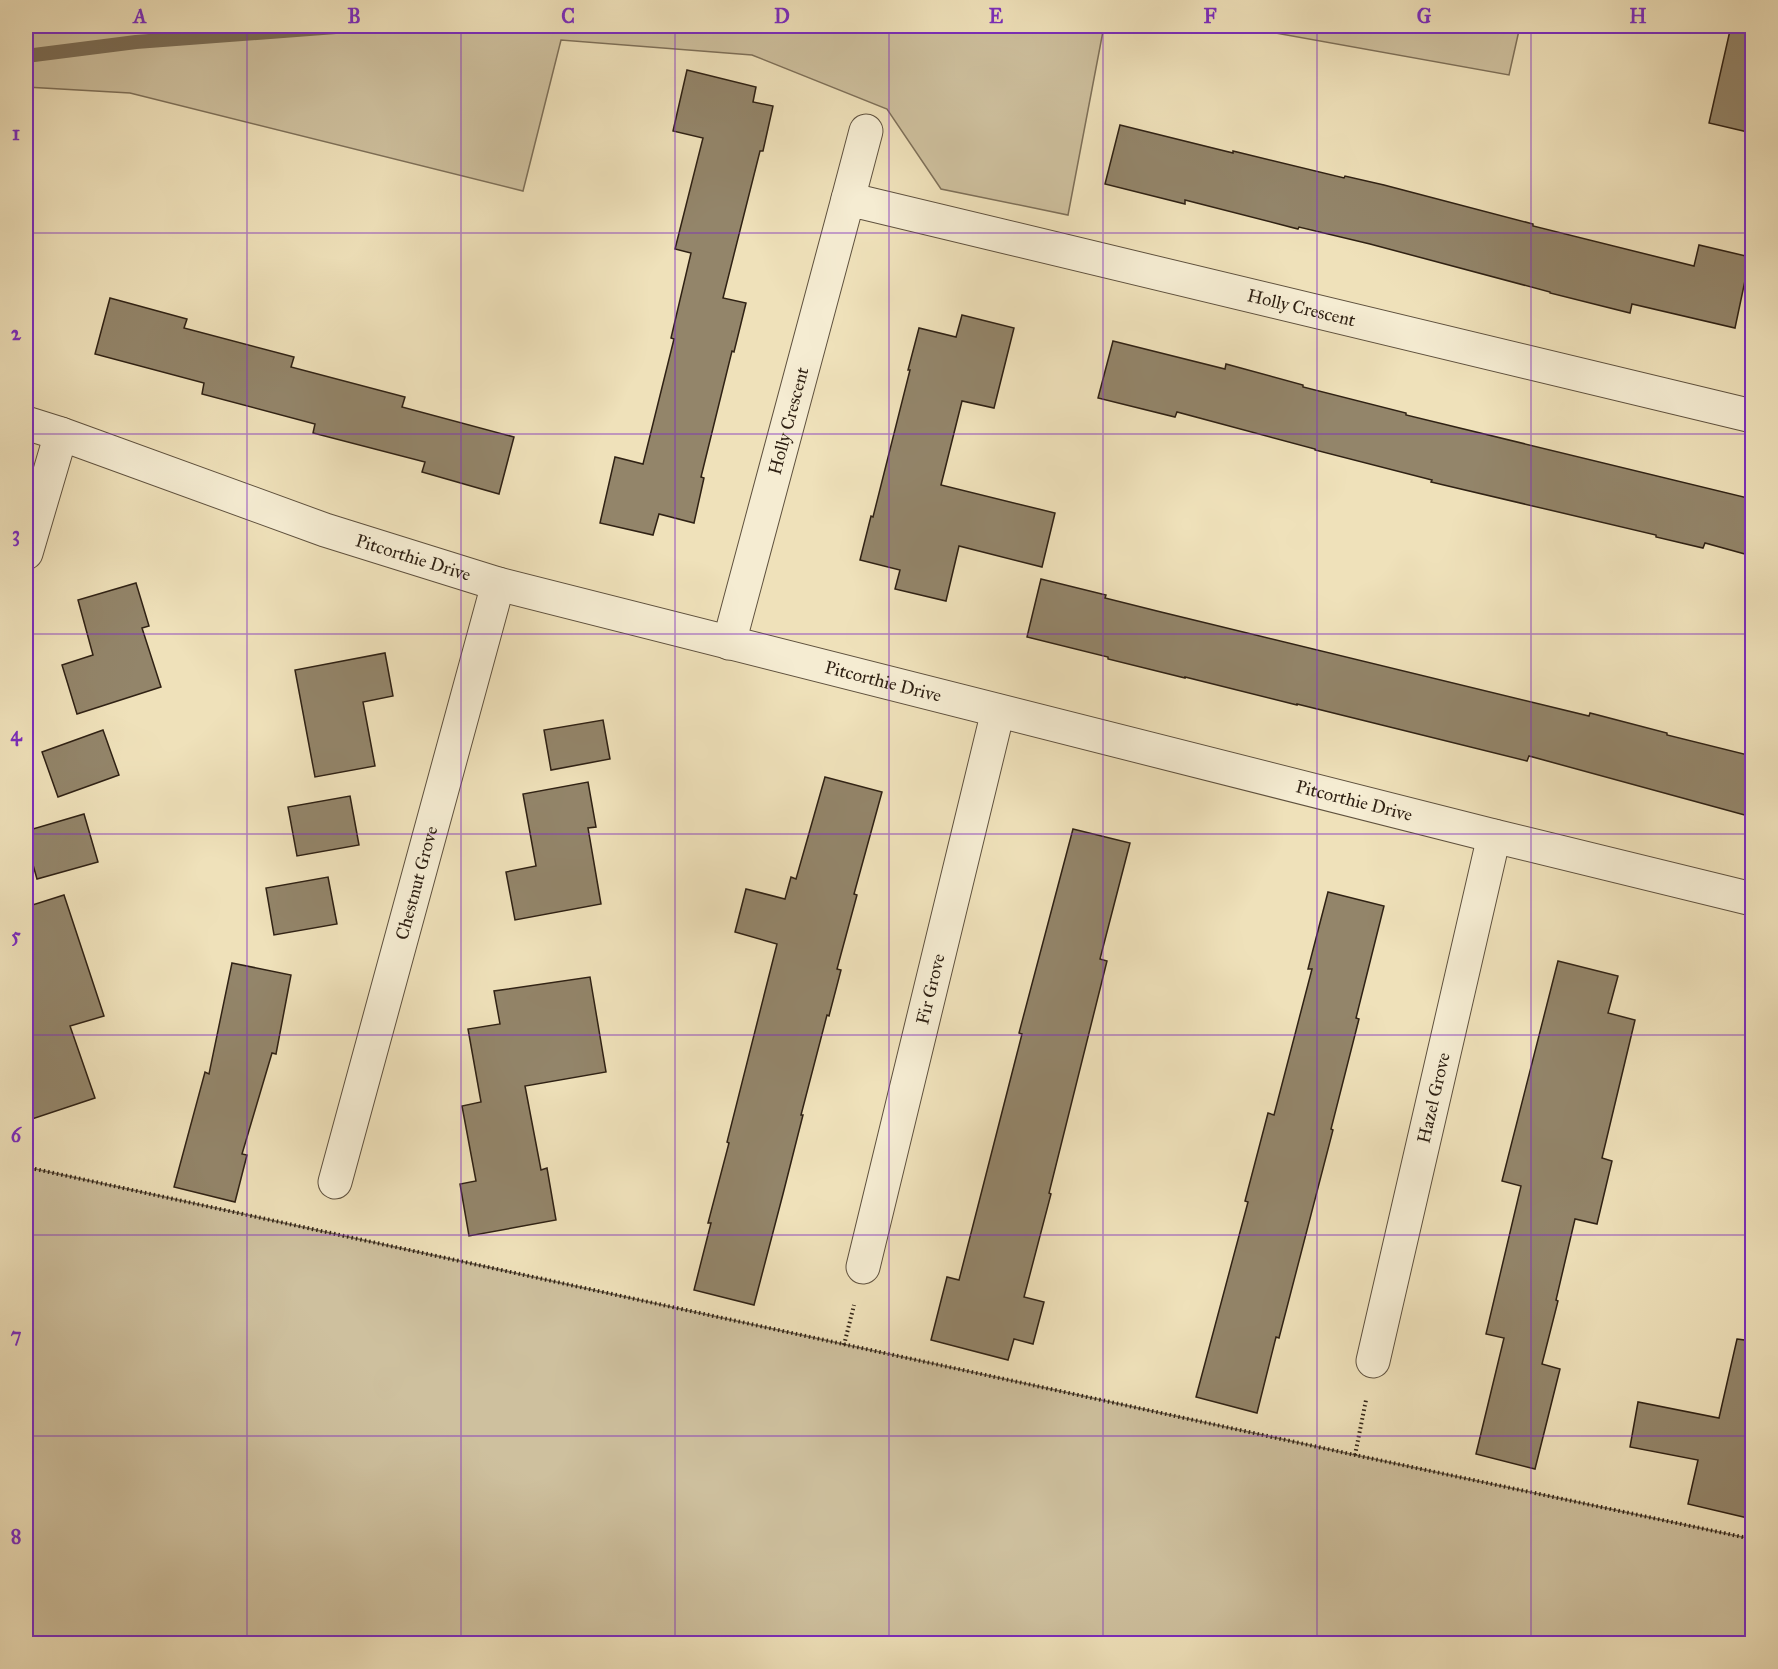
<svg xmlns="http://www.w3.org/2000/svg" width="1778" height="1669" font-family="'IM FELL Great Primer',serif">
<rect width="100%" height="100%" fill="#efe1ba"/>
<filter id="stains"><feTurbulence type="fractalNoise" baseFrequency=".00333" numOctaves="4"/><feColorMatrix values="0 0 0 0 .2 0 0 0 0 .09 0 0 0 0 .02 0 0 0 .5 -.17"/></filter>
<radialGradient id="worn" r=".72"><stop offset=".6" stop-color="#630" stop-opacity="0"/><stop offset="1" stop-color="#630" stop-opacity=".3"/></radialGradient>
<g fill="#cec09e" stroke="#7e7059" stroke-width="1.5">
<path d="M 26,26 L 37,26 L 38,32 L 123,26 L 1104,26 L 1068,215 L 941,189 L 887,109 L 752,55 L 561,40 L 523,191 L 130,93 L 26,87 Z"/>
<path d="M 1237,26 L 1520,26 L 1509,75 Z"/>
<path d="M 26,1167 L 1355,1455 L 1752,1539 L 1752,1643 L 26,1643 Z"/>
</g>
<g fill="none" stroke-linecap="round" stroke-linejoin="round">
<path stroke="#7b6d56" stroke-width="14" d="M 26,56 L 136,42 L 349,26"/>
</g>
<g fill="#93856a" stroke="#2f2114" stroke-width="1.5">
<path d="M 1731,26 L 1752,26 L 1752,133 L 1709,123 Z"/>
<path d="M 687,70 L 756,87 L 753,102 L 773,106 L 763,151 L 760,151 L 723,298 L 746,303 L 734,352 L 732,351 L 701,477 L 704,478 L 694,523 L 659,514 L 653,535 L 600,523 L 615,457 L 643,464 L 674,339 L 671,338 L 691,253 L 675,249 L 703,138 L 673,131 Z"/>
<path d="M 1120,125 L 1233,153 L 1233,151 L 1344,178 L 1345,176 L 1384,185 L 1533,224 L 1533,226 L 1694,266 L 1699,245 L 1750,257 L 1735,328 L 1632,304 L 1630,313 L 1550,293 L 1550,292 L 1370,244 L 1299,227 L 1298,229 L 1185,200 L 1185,204 L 1105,184 Z"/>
<path d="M 110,298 L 187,319 L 184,328 L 294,357 L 291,367 L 405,397 L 402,407 L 514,437 L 499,494 L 422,472 L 425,462 L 313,433 L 315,424 L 202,394 L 204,383 L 95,354 Z"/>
<path d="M 962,315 L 1014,328 L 994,408 L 962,401 L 941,485 L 1055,513 L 1042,567 L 959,546 L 946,601 L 895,589 L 900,570 L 860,560 L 871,516 L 873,517 L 910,370 L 908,370 L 919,328 L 956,337 Z"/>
<path d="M 1113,341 L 1225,369 L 1226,364 L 1303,385 L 1303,387 L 1406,413 L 1406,415 L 1752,499 L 1752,556 L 1705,543 L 1703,548 L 1656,537 L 1656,535 L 1431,482 L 1432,480 L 1315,450 L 1315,449 L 1177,412 L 1175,417 L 1098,398 Z"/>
<path d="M 1041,579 L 1106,595 L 1105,598 L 1161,612 L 1589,716 L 1590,713 L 1667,733 L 1667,735 L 1752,756 L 1752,817 L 1529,756 L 1527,761 L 1297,704 L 1297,705 L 1185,677 L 1185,678 L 1108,659 L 1108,657 L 1027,637 Z"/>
<path d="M 136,583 L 149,626 L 142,628 L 161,687 L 77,714 L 62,665 L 93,655 L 78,600 Z"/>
<path d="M 385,653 L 393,696 L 363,702 L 375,766 L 315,777 L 295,670 Z"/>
<path d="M 603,720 L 610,759 L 551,770 L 544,730 Z"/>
<path d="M 103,730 L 119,775 L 58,797 L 42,752 Z"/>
<path d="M 825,777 L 882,792 L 854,894 L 857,895 L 837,969 L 841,970 L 829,1016 L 827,1015 L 801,1115 L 803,1115 L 783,1194 L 754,1305 L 694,1290 L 711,1223 L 708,1223 L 729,1143 L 727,1142 L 777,944 L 735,932 L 746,889 L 785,899 L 791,877 L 796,879 Z"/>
<path d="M 588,782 L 596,827 L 588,828 L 601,904 L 515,920 L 506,872 L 536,866 L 523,794 Z"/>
<path d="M 350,796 L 359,845 L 297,856 L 288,807 Z"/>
<path d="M 84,814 L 98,862 L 37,879 L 26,840 L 26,831 Z"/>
<path d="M 1073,829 L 1130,843 L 1100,959 L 1107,961 L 1049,1193 L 1051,1194 L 1024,1297 L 1044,1302 L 1033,1344 L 1014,1339 L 1008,1360 L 931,1340 L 947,1277 L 959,1280 L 1022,1034 L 1019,1033 Z"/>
<path d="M 328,877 L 337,924 L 274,935 L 266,888 Z"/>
<path d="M 1328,892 L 1384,906 L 1356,1018 L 1359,1019 L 1331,1129 L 1333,1130 L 1279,1338 L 1276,1337 L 1257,1413 L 1196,1397 L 1248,1202 L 1245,1201 L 1268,1113 L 1274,1115 L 1312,969 L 1308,969 Z"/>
<path d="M 64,895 L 104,1016 L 70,1026 L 95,1098 L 26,1121 L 26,907 Z"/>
<path d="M 1558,961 L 1618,976 L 1608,1013 L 1635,1020 L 1602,1158 L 1612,1161 L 1597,1224 L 1575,1219 L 1556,1300 L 1558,1301 L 1542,1364 L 1560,1369 L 1535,1469 L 1476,1454 L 1504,1338 L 1486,1334 L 1521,1186 L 1502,1181 Z"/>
<path d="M 232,963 L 291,975 L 276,1054 L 272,1053 L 242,1154 L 247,1155 L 235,1202 L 174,1187 L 205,1072 L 209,1074 Z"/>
<path d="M 590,977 L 606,1072 L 525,1086 L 541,1170 L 547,1168 L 556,1220 L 469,1236 L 460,1184 L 476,1181 L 462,1106 L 481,1102 L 468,1029 L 500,1024 L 494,991 Z"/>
<path d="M 1737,1339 L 1752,1341 L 1752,1519 L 1688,1504 L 1698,1460 L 1630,1447 L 1638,1402 L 1719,1418 Z"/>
</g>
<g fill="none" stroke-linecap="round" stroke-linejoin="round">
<defs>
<g id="street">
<path d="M 848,199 L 866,131"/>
<path id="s1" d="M 26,423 L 61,434 L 325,530 L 498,584 L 1494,836 L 1752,899"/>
<path d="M 26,553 L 61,434"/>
<path id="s2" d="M 729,643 L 848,199 L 1752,416"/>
<path id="s3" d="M 335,1182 L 498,584"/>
<path id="s4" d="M 863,1267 L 998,711"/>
<path id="s5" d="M 1373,1361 L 1494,836"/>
</g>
</defs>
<use href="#street" stroke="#5f513e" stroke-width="35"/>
<g stroke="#2f2114" stroke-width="4" stroke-dasharray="1.5 3" stroke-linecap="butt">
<path d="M 26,1167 L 1355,1455 L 1752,1539"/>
<path d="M 844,1345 L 854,1305"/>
<path d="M 1355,1455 L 1366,1400"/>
</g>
<use href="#street" stroke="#f5ecd2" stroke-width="33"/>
</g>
<path fill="none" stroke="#7b2cbf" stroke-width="1.5" stroke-opacity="0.55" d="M 247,26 L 247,1644M 461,26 L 461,1644M 675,26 L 675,1644M 889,26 L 889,1644M 1103,26 L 1103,1644M 1317,26 L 1317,1644M 1531,26 L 1531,1644M 26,233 L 1752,233M 26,434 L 1752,434M 26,634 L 1752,634M 26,834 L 1752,834M 26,1035 L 1752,1035M 26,1235 L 1752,1235M 26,1436 L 1752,1436"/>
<g text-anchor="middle" stroke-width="4.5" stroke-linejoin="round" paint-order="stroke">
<g font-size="18" fill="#2f2114" stroke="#f5ecd2">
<text dy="6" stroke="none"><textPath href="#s2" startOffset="926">Holly Crescent</textPath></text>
<text dy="6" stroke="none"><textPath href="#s2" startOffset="230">Holly Crescent</textPath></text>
<text dy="6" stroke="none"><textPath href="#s1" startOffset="410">Pitcorthie Drive</textPath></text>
<text dy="6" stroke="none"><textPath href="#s1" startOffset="896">Pitcorthie Drive</textPath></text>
<text dy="6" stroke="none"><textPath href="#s1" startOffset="1382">Pitcorthie Drive</textPath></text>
<text dy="6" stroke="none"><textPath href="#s3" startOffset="310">Chestnut Grove</textPath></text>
<text dy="6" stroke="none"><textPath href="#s4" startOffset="286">Fir Grove</textPath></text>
<text dy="6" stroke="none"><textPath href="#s5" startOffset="270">Hazel Grove</textPath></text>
</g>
</g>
<rect width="1778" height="1669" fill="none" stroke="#efe1ba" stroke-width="66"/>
<rect x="33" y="33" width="1712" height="1603" fill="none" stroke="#7b2cbf" stroke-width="2"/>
<g font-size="20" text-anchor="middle" font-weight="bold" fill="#7b2cbf">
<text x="140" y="23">A</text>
<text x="354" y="23">B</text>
<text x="568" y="23">C</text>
<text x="782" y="23">D</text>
<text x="996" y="23">E</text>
<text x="1210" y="23">F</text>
<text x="1424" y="23">G</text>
<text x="1638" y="23">H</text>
<text x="16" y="140">1</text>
<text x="16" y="340">2</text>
<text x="16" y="541">3</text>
<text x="16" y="741">4</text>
<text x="16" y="942">5</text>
<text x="16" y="1142">6</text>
<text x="16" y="1342">7</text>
<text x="16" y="1543">8</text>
</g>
<rect width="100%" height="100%" filter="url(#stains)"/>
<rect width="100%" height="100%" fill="url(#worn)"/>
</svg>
